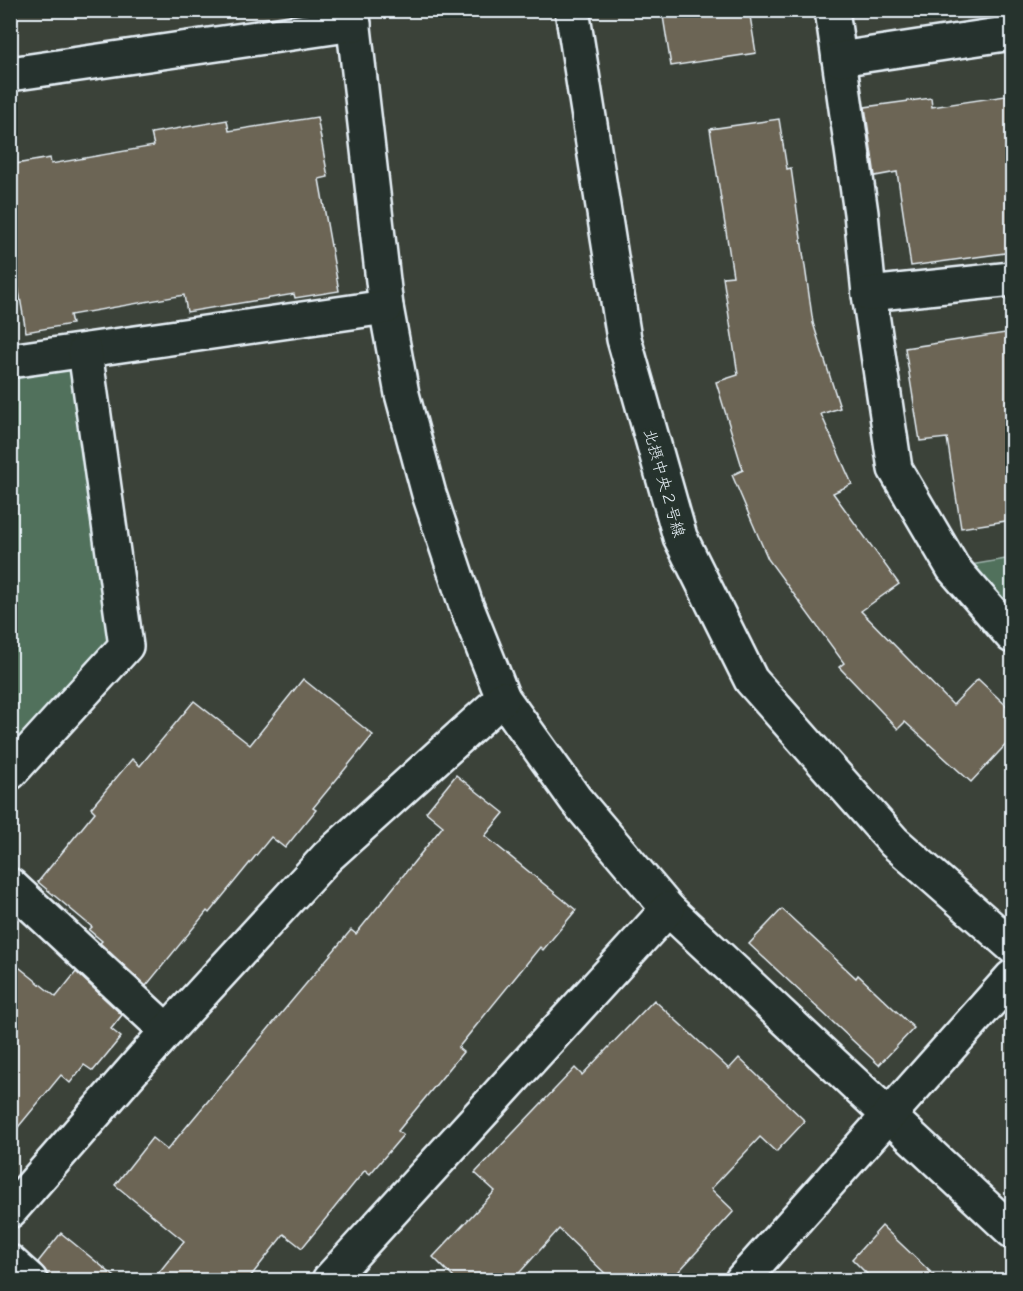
<svg xmlns="http://www.w3.org/2000/svg" width="1023" height="1291" font-family="Delius,'Klee One',sans-serif">
<rect width="100%" height="100%" fill="#3b4239"/>
<filter id="ink" filterUnits="userSpaceOnUse"><feTurbulence type="fractalNoise" baseFrequency=".0167" numOctaves="2"/><feDisplacementMap in="SourceGraphic" scale="12" xChannelSelector="R" yChannelSelector="G"/><feConvolveMatrix kernelMatrix="1 2 1 2 8 2 1 2 1" color-interpolation-filters="sRGB"/></filter>
<g filter="url(#ink)">
<g fill="#51715b" stroke="#9cb1aa" stroke-width="1.5">
<path d="M 85,351 L 126,646 L 10,773 L 10,361 Z"/>
<path d="M 1012,558 L 1012,636 L 953,568 Z"/>
</g>
<g fill="#6c6555" stroke="#e8f1f8" stroke-width="1.5">
<path d="M 662,10 L 749,10 L 756,53 L 671,66 Z"/>
<path d="M 1012,95 L 1012,252 L 911,266 L 897,172 L 875,176 L 865,107 L 931,98 L 932,107 Z"/>
<path d="M 317,117 L 328,177 L 319,179 L 339,291 L 295,298 L 294,294 L 187,312 L 184,295 L 70,315 L 72,324 L 26,332 L 10,240 L 10,165 L 50,158 L 51,164 L 154,146 L 151,133 L 227,120 L 229,131 Z"/>
<path d="M 779,119 L 787,169 L 791,168 L 813,323 L 840,408 L 821,414 L 852,484 L 833,493 L 899,584 L 861,611 L 953,705 L 978,679 L 1012,711 L 1012,738 L 971,782 L 905,722 L 898,729 L 839,667 L 844,663 L 768,559 L 732,475 L 743,470 L 716,382 L 738,375 L 723,277 L 733,276 L 710,129 Z"/>
<path d="M 1012,332 L 1012,520 L 961,528 L 947,438 L 920,441 L 905,348 Z"/>
<path d="M 303,679 L 373,735 L 313,808 L 316,810 L 285,848 L 271,837 L 209,913 L 207,911 L 146,986 L 100,943 L 102,941 L 89,930 L 92,927 L 38,882 L 95,812 L 91,808 L 132,759 L 140,766 L 194,701 L 250,745 Z"/>
<path d="M 456,775 L 504,813 L 485,836 L 576,910 L 543,950 L 540,947 L 458,1048 L 463,1052 L 398,1131 L 403,1135 L 370,1174 L 365,1170 L 302,1248 L 284,1234 L 247,1281 L 152,1281 L 184,1241 L 115,1185 L 152,1138 L 167,1150 L 351,930 L 356,934 L 443,826 L 426,812 Z"/>
<path d="M 782,909 L 856,978 L 858,975 L 914,1028 L 879,1065 L 749,944 Z"/>
<path d="M 10,960 L 56,997 L 76,972 L 122,1015 L 111,1029 L 121,1037 L 93,1071 L 84,1065 L 70,1083 L 61,1075 L 10,1137 Z"/>
<path d="M 654,1000 L 729,1069 L 739,1058 L 805,1121 L 776,1152 L 760,1137 L 711,1189 L 734,1211 L 670,1281 L 613,1281 L 559,1229 L 512,1281 L 457,1281 L 433,1257 L 495,1191 L 475,1173 L 575,1068 L 582,1075 Z"/>
<path d="M 882,1226 L 940,1281 L 874,1281 L 852,1259 Z"/>
<path d="M 61,1233 L 120,1281 L 55,1281 L 48,1275 L 38,1262 Z"/>
</g>
<g fill="none" stroke-linecap="round" stroke-linejoin="round">
<defs>
<g id="street">
<path d="M 352,10 L 386,307 L 402,394 L 429,494 L 466,605 L 503,698 L 576,800 L 668,909 L 1012,1231"/>
<path d="M 832,10 L 861,213 L 869,294 L 895,469 L 953,568 L 1012,636"/>
<path d="M 839,59 L 1012,33"/>
<path d="M 10,74 L 354,24"/>
<path d="M 869,294 L 1012,279"/>
<path d="M 10,361 L 386,307"/>
<path d="M 10,773 L 126,646 L 85,351"/>
<path d="M 10,885 L 167,1031"/>
<path d="M 10,1211 L 167,1031 L 327,857 L 503,698"/>
<path d="M 10,1262 L 30,1280"/>
<path d="M 329,1280 L 668,909"/>
<path d="M 742,1280 L 1012,977"/>
</g>
<path id="secondary" d="M 572,10 L 624,339 L 680,537 L 751,680 L 894,842 L 1012,946"/>
</defs>
<use href="#street" stroke="#e8f1f8" stroke-width="38"/>
<use href="#secondary" stroke="#e8f1f8" stroke-width="38"/>
<use href="#street" stroke="#26332d" stroke-width="33"/>
<use href="#secondary" stroke="#26332d" stroke-width="33"/>
</g>
</g>
<g text-anchor="middle" stroke-width="6" stroke-linejoin="round" paint-order="stroke">
<g font-size="16" fill="#e8f1f8" stroke="#26332d">
<text transform="translate(665 483) rotate(74)" y="6">北摂中央２号線</text>
</g>
</g>
<rect width="1023" height="1291" fill="none" stroke="#26332d" stroke-width="36"/>
<rect x="18" y="18" width="987" height="1255" fill="none" stroke="#e8f1f8" stroke-width="2" filter="url(#ink)"/>
</svg>
